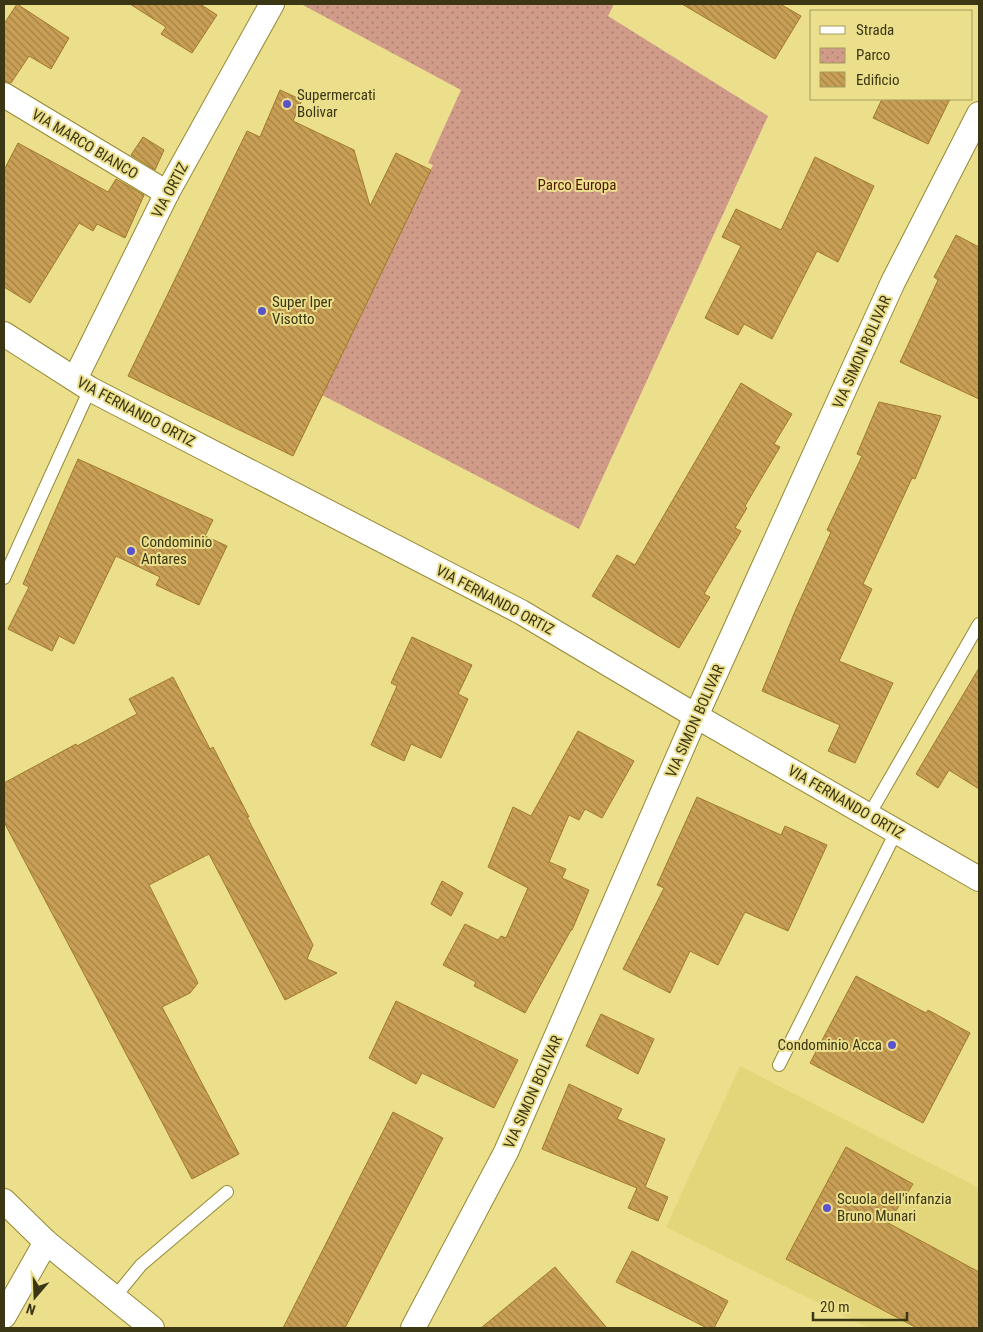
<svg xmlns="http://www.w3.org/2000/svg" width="983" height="1332" font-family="'Roboto Condensed',sans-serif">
<defs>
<pattern id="park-dots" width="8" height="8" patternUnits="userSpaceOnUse" patternTransform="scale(1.25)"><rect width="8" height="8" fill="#d09b88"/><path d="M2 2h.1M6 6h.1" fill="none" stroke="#aa7f6e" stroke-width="1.8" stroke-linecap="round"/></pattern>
<pattern id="building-back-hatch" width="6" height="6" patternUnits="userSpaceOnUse" patternTransform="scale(1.25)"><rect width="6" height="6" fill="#c89f55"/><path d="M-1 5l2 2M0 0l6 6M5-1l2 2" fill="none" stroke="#a48245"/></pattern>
</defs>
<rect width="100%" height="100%" fill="#ebdf8c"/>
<path fill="#e3d67a" d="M 740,1066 L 979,1188 L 979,1328 L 869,1328 L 666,1227 Z"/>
<path fill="url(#park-dots)" d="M 301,4 L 614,4 L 608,16 L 768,116 L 579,529 L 322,395 L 433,165 L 428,163 L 461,90 Z"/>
<g fill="url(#building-back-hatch)" stroke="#a0792c">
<path d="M 17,4 L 69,38 L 51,69 L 29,56 L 11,83 L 4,81 L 4,24 Z"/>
<path d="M 130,4 L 200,4 L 217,15 L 192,53 L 161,34 L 166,27 Z"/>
<path d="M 682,4 L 780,4 L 801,16 L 775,59 Z"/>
<path d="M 280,90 L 302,100 L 293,121 L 354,150 L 370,206 L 396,153 L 431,170 L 293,456 L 128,376 L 247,131 L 260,137 Z"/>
<path d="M 882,99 L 950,99 L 928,144 L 873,118 Z"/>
<path d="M 143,137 L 164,150 L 155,170 L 131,155 Z"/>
<path d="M 18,143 L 108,192 L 116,179 L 144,195 L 125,238 L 97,224 L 93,231 L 79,223 L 30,303 L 4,287 L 4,170 Z"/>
<path d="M 815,157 L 874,186 L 838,262 L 817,251 L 772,339 L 744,324 L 738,335 L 705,318 L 741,246 L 722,237 L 736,209 L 781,230 Z"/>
<path d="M 956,235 L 979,247 L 979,399 L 900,362 L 938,280 L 934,277 Z"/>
<path d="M 741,383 L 792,414 L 774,444 L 780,447 L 745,506 L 747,508 L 735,528 L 741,531 L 704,594 L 710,597 L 679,648 L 592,596 L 617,555 L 635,565 Z"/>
<path d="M 879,402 L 941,416 L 915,479 L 912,478 L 863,584 L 872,589 L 839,661 L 893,683 L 855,763 L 828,751 L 840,725 L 762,691 L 796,609 L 831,532 L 827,530 L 862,456 L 857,454 Z"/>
<path d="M 78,459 L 213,520 L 205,536 L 227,546 L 199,605 L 156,585 L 160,577 L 116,556 L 74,644 L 59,636 L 52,651 L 8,629 L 29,587 L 23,584 Z"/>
<path d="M 412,637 L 472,665 L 458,694 L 468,699 L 441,758 L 411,744 L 404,761 L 371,745 L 397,686 L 391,683 Z"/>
<path d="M 979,668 L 979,789 L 949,770 L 938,788 L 916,774 Z"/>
<path d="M 173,677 L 210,749 L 213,747 L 249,817 L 247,817 L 313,945 L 307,959 L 337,973 L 285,1000 L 209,854 L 149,885 L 198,983 L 190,993 L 162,1007 L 239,1154 L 192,1179 L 4,822 L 4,783 L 76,744 L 77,746 L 137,714 L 129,699 Z"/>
<path d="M 578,731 L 634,761 L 602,818 L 585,809 L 579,820 L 569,815 L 549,862 L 566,869 L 562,878 L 589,890 L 572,930 L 571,930 L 525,1013 L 474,986 L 476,982 L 443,965 L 465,924 L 498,940 L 501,936 L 506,938 L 528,888 L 488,867 L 513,807 L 531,816 Z"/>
<path d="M 697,797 L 781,835 L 785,826 L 827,845 L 788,931 L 745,912 L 718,965 L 690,951 L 670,993 L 623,969 L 664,888 L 657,885 Z"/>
<path d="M 442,881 L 463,893 L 451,916 L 431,904 Z"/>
<path d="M 856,976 L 926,1013 L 928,1010 L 970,1033 L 923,1123 L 810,1063 Z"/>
<path d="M 396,1001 L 518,1060 L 494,1108 L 422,1073 L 416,1084 L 369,1058 Z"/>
<path d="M 601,1014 L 654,1039 L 638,1074 L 586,1046 Z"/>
<path d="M 569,1084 L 622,1109 L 617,1119 L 665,1139 L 645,1187 L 668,1197 L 658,1221 L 628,1208 L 637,1188 L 542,1149 Z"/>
<path d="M 393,1112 L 443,1138 L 345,1328 L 283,1328 Z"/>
<path d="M 846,1147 L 913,1184 L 888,1223 L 979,1272 L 979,1328 L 917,1328 L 786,1259 Z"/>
<path d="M 632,1251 L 728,1301 L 714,1328 L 707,1328 L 616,1282 Z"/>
<path d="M 555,1267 L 607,1328 L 481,1328 Z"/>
</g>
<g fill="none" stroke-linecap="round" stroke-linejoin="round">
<defs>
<g id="service">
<path d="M 4,578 L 90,389"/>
<path d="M 869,815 L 979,624"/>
<path d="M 779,1065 L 897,830"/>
<path d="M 114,1298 L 141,1265 L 227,1192"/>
</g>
<g id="minor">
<path d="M 4,95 L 167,193"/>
<path d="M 4,334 L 90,389 L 521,612 L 696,716 L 979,879"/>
<path d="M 75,379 L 167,193 L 272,4"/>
<path d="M 4,1201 L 46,1242 L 152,1328"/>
<path d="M 4,1316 L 46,1242"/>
<path d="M 413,1328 L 506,1152 L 696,716 L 893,282 L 979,114"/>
</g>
</defs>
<use href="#service" stroke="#958936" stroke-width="14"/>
<use href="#minor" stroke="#958936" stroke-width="26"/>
<use href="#service" stroke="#fff" stroke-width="12"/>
<use href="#minor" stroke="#fff" stroke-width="24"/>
</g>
<g fill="#5b53cc" stroke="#ebdf8c" stroke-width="2">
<circle cx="287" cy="104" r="5"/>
<circle cx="262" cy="311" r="5"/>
<circle cx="131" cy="551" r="5"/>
<circle cx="892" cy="1045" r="5"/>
<circle cx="827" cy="1208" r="5"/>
</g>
<g text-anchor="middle" stroke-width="4" stroke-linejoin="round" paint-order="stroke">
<g font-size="15" fill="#3b3613" stroke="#ebdf8c" text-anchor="start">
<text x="297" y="100">Supermercati<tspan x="297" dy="17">Bolivar</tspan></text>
<text x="272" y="307">Super Iper<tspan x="272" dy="17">Visotto</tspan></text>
<text x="141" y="547">Condominio<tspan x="141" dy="17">Antares</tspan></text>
<text x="882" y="1050" text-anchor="end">Condominio Acca</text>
<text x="837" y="1204">Scuola dell'infanzia<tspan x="837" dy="17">Bruno Munari</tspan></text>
</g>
<g font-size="15" fill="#3b3613" stroke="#ebdf8c">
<text transform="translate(85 144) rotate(31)" y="5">VIA MARCO BIANCO</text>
<text transform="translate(170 190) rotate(-62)" y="5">VIA ORTIZ</text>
<text transform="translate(862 352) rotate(-66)" y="5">VIA SIMON BOLIVAR</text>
<text transform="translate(136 412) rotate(28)" y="5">VIA FERNANDO ORTIZ</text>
<text transform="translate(495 600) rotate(28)" y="5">VIA FERNANDO ORTIZ</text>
<text transform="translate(695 721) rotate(-66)" y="5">VIA SIMON BOLIVAR</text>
<text transform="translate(846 802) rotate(30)" y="5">VIA FERNANDO ORTIZ</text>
<text transform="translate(533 1092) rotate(-66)" y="5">VIA SIMON BOLIVAR</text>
</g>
<g font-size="15" fill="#4f1600" stroke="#ebdf8c">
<text x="577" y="190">Parco Europa</text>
</g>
</g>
<rect width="983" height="1332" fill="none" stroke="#3b3613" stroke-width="10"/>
<rect x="810" y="10" width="162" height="90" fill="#ebdf8c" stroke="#a59b5c"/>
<rect x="820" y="26" width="25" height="8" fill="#ffffff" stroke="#a59b5c"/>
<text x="856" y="35" font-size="15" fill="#3b3613">Strada</text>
<rect x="820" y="48" width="25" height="15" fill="url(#park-dots)" stroke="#a59b5c"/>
<text x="856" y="60" font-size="15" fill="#3b3613">Parco</text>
<rect x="820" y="72" width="25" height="15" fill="url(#building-back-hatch)" stroke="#a59b5c"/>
<text x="856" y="85" font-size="15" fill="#3b3613">Edificio</text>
<g transform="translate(35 1297) rotate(199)" stroke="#ebdf8c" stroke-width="4" paint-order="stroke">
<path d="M0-4L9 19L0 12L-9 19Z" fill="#3b3613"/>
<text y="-8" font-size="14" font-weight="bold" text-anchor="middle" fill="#3b3613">N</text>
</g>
<path d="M813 1312v8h94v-8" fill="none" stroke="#3b3613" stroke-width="2.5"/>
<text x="820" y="1312" font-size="15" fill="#3b3613" stroke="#ebdf8c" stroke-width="4" paint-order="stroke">20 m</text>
</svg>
